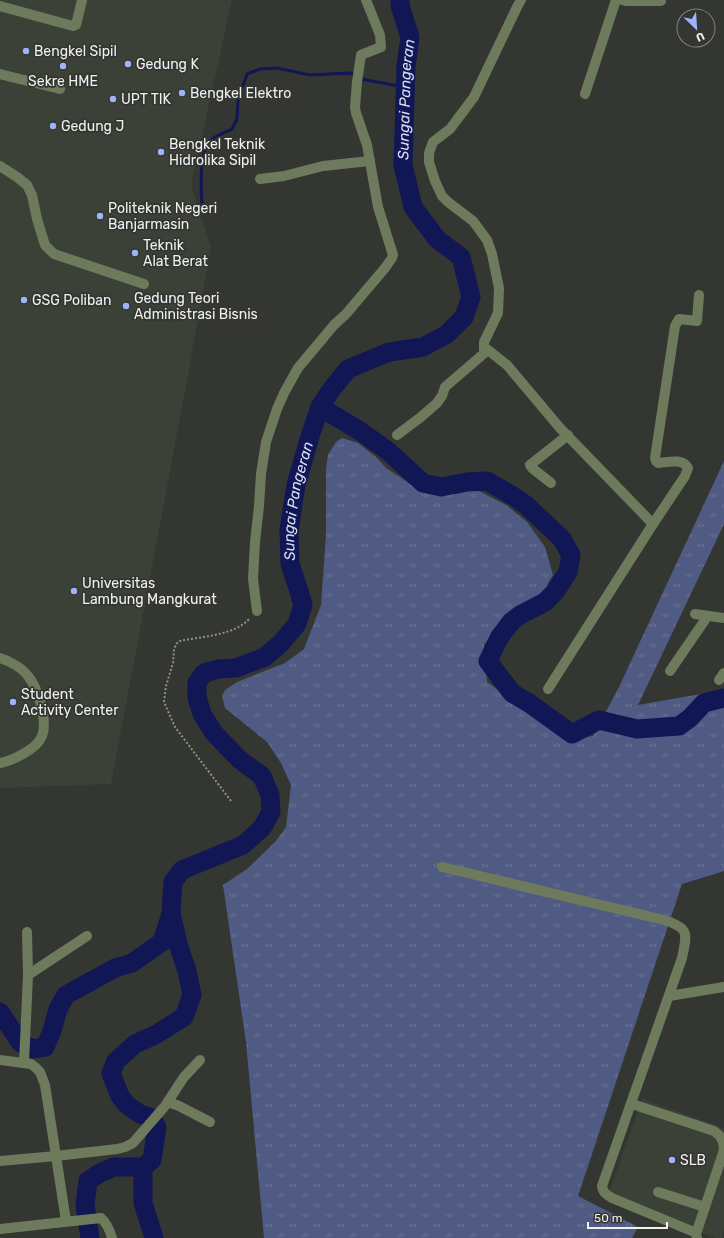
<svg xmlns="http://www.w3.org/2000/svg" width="724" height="1238" font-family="Rubik,sans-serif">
<defs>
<pattern id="grass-tufts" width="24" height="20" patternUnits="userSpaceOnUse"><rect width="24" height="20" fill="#505b84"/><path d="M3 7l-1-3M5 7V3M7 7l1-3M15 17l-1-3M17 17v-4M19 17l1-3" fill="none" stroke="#6a7396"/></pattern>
</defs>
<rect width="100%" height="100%" fill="#343632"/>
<g fill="#3c4137">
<path d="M 0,0 L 232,0 L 191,185 L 211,247 L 184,397 L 111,784 L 0,788 Z"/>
<path d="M 642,1099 L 724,1128 L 724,1229 L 722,1238 L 715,1238 L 609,1193 Z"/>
</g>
<path fill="url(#grass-tufts)" d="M 342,438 L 358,443 L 377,458 L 386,468 L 421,491 L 456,494 L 475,489 L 506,505 L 527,522 L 545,547 L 553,575 L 549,581 L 544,594 L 484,644 L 487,682 L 568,741 L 593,736 L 619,687 L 724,461 L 724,524 L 638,705 L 724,690 L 724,871 L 682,884 L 578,1196 L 638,1227 L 632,1238 L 264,1238 L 246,1042 L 223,885 L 247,869 L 276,841 L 286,827 L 291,785 L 281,763 L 267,742 L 225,708 L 222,696 L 225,690 L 237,682 L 285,663 L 304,649 L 321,605 L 326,535 L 326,469 L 328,455 L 336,442 Z"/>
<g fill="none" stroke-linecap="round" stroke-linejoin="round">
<path stroke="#111654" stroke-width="3" d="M 202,205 C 201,190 199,151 210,141 C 216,135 225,133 232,129 L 237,119 L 238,100 L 247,74 L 260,69 L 277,68 L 310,75 L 350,73 L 361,79 L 405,87"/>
<g stroke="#111654" stroke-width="19">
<path d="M 320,407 L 360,431 L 388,451 L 423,483 L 441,487 L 467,482 L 487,481 L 513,496 L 526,505 L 562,539 L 571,555 L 568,572 L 555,592 L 545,602 L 520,615 L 511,622 L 499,638 L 488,661 L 512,693 L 529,703 L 572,734 L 599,720 L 637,729 L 679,726 L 690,718 L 704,703 L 724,698"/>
<path d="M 0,1012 L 20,1042 L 32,1049 L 45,1047 L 52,1031 L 58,1009 L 66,995 L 115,968 L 132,963 L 162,942 L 171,914"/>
<path id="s1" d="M 143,1167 L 152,1160 L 157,1127 L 150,1117 L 140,1114 L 127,1105 L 120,1096 L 111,1073 L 116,1061 L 135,1044 L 155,1035 L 184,1017 L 192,995 L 187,971 L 178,944 L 171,913 L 173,882 L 182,870 L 243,845 L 262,828 L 271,812 L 270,795 L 262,776 L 239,759 L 214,733 L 202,714 L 197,697 L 197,683 L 204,673 L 219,669 L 236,668 L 265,657 L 281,643 L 297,624 L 303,605 L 298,588 L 290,564 L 289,530 L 296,485 L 311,433 L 320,407 L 331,390 L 348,369 L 389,352 L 423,347 L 447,334 L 464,317 L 471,297 L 461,257 L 437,239 L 413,207 L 403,165 L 406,66 L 410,37 L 400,6 L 400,0"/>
<path d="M 143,1167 L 143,1203 L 154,1238"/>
<path d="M 90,1238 L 85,1205 L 88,1181 L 100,1173 L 114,1167 L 143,1167"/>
</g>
<path stroke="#8e908d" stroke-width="2" stroke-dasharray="2 2" stroke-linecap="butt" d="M 231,801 L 175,727 L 164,702 L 166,686 L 173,663 L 174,650 L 176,644 L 180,641 C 203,636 234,636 250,618"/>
<g stroke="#6d7b5c" stroke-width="10">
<path d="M 521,0 L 518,5 L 474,97 L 450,129 L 433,142 L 429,153 L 429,162 L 435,181 L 442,196 L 448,202 L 473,221 L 487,240 L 492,254 L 499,288 L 498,313 L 484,342 L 484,349 L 488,350 L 507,365 L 560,428 L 653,524 L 548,689"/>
<path d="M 622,0 L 626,1 L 661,1"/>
<path d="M 0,6 L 73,26 L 76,25 L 82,0"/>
<path d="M 0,74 L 60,89"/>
<path d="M 585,94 L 616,0"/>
<path d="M 0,166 L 17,177 L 27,185 L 32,195 L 37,219 L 45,245 L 54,254 L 144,284"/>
<path d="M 260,179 L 284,176 L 323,166 L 370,161"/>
<path d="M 397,435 L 421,417 L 437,403 L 442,396 L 445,387 L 488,350"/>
<path d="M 551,483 L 532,468 L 530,465 L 568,435"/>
<path d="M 653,524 L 685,476 L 688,468 C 683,458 668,462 658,463 L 656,461 L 655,458 L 675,326 L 679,319 L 697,321 L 699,295"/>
<path d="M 257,611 L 253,579 L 255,542 L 259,506 L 261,474 L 266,442 L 277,409 L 284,393 L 298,368 L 334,325 L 346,314 L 385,268 L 392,258 L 393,255 L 378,207 L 367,145 L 356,113 L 355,107 L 357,82 L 361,55 L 381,47 L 380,35 L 366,0"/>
<path d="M 695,614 L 724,618"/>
<path d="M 0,658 C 10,661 22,668 28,676 C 38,688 49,723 41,738 C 36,749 12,761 0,763"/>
<path d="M 670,671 L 707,617"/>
<path d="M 719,680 L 724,673"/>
<path d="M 442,867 L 664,920 C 690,928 687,934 682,958 L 602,1186 C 603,1193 607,1195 612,1198 L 694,1232 L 696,1234 L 697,1238"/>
<path d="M 27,932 L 28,975"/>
<path d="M 669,996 L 724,987"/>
<path d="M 0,1060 L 31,1064 L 35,1067 L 40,1072 L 45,1085 L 56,1156 L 117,1149 L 125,1147 L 133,1143 L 165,1106 L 184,1077 L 200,1060"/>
<path d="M 24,1063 L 28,975 L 87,936"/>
<path d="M 168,1102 L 179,1106 L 210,1122"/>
<path d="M 632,1104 L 714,1131 L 720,1136 L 723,1142 L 724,1150 L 696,1234"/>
<path d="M 0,1161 L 56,1156 L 66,1221"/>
<path d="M 658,1192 L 705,1207"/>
<path d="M 0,1229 L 101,1218 C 107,1223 110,1231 112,1238"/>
</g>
</g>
<g fill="#9fb3fd" stroke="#343632" stroke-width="1.5">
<circle cx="26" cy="51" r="4"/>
<circle cx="128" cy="64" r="4"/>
<circle cx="63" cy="66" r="4"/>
<circle cx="182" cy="93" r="4"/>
<circle cx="113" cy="99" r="4"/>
<circle cx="53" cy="126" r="4"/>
<circle cx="161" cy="152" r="4"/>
<circle cx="100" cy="216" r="4"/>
<circle cx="135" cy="253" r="4"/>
<circle cx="24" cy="300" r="4"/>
<circle cx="126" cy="306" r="4"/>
<circle cx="74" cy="591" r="4"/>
<circle cx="13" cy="702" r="4"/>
<circle cx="672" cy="1160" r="4"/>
</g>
<g text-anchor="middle" stroke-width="3.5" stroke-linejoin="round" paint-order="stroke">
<g font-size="14" fill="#f0f1ef" stroke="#343632" text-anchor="start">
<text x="34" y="56">Bengkel Sipil</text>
<text x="136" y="69">Gedung K</text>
<text x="63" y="86" text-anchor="middle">Sekre HME</text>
<text x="190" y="98">Bengkel Elektro</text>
<text x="121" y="104">UPT TIK</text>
<text x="61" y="131">Gedung J</text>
<text x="169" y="149">Bengkel Teknik<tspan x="169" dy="16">Hidrolika Sipil</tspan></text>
<text x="108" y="213">Politeknik Negeri<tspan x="108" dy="16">Banjarmasin</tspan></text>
<text x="143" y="250">Teknik<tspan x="143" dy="16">Alat Berat</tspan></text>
<text x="134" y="303">Gedung Teori<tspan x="134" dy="16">Administrasi Bisnis</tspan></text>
<text x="32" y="305">GSG Poliban</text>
<text x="82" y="588">Universitas<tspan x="82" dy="16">Lambung Mangkurat</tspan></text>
<text x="21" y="699">Student<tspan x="21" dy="16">Activity Center</tspan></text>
<text x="680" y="1165">SLB</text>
</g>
<g font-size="15" font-style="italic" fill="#d8dff3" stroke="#343632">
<text dy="5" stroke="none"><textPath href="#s1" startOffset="1399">Sungai Pangeran</textPath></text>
<text dy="5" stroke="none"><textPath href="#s1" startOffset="883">Sungai Pangeran</textPath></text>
</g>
</g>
<g transform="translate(696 28) rotate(155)"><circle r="19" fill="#343632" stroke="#7f817e"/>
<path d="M0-3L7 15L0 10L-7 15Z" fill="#9fb3fd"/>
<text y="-6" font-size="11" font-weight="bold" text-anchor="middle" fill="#f0f1ef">U</text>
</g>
<path d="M588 1222v6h79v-6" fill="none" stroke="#f0f1ef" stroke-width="2"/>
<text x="594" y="1222" font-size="12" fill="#f0f1ef" stroke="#343632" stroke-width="3" paint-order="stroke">50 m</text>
</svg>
